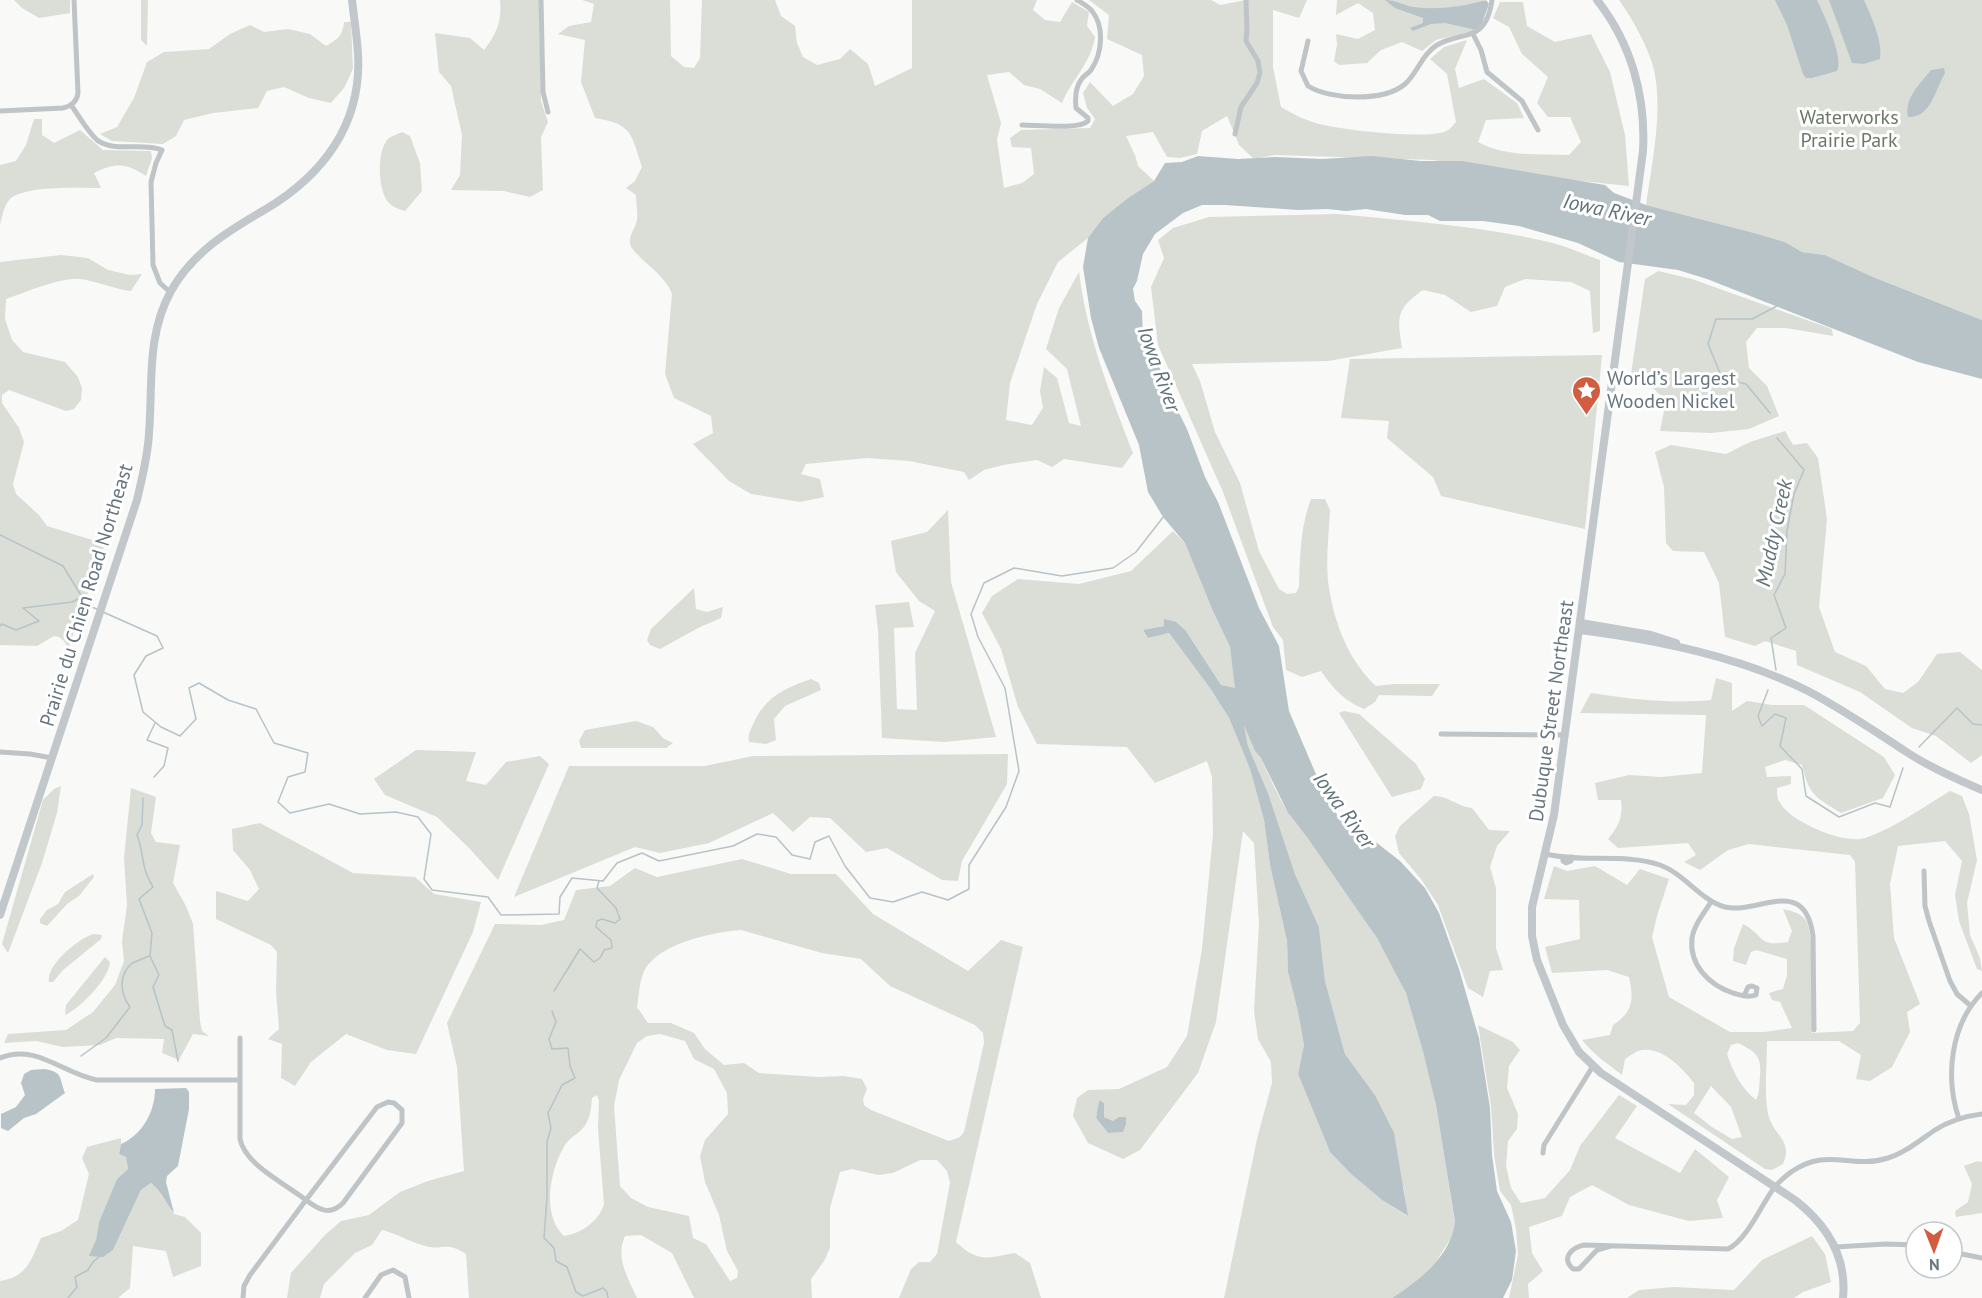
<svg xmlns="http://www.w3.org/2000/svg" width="1982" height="1298" font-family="'PT Sans',sans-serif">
<rect width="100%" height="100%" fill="#f9f9f8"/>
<g fill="#daded7" fill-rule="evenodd">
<path d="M 14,0 L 70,0 L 70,13 L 39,18 L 22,8 Z"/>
<path d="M 141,0 L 148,0 L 147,46 L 141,40 Z"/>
<path d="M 500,0 L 539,0 L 541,101 L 548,122 L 541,137 L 543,190 L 530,197 L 504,191 L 451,190 L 460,175 L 462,135 L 451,86 L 439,72 L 435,33 L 470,38 L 484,50 C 497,33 502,21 500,0 Z"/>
<path d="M 582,0 L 670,0 L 671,56 L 684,67 L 694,68 L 700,58 L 702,0 L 775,0 L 781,16 L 795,26 L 797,43 L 803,57 L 817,65 L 840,59 L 850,49 L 868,64 L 875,86 L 912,68 L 912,0 L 1037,0 L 1033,10 L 1045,20 L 1060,22 L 1072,2 L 1089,12 L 1087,26 L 1095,37 C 1091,63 1072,79 1062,103 L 1040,89 L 1024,85 L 1009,72 L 987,75 L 1001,123 L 997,140 L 1004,188 L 1022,183 L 1034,174 L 1031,148 L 1012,147 L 1010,138 L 1021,130 L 1090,128 L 1095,119 L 1087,108 L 1083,93 L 1090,82 L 1113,106 L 1133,94 L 1144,76 L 1142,55 L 1107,39 L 1109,15 L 1089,0 L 1211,0 L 1220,5 L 1246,0 L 1307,0 L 1299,18 L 1273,10 L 1273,67 L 1281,107 C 1295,115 1308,122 1324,125 C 1346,130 1427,140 1446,131 C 1450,130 1454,124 1456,122 L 1447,74 L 1430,59 L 1444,47 L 1467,40 L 1455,69 L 1459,88 L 1484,79 L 1517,103 L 1524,118 L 1486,120 L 1478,142 C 1505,157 1539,154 1569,155 L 1581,142 L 1570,117 L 1548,117 L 1537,103 L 1548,77 L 1522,54 L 1509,27 L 1493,18 L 1500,2 L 1523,2 L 1527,26 L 1555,42 L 1591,34 L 1610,72 L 1625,135 L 1629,186 L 1544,177 L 1433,160 L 1275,155 L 1254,159 L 1239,145 L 1227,116 L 1202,131 L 1197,154 L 1180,158 L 1167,157 L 1153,132 L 1126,136 L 1135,155 L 1138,166 L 1154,181 L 1128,198 L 1103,218 L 1088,238 L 1058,262 L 1037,304 L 1010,383 L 1006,420 L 1032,425 L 1043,408 L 1040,391 L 1044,367 L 1057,378 L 1069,423 L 1081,426 L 1067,369 L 1046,349 L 1059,308 L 1079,272 C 1087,336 1110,394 1133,453 L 1122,468 L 1064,459 L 1052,467 L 1037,460 L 1003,465 L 984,470 L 969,480 L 964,472 L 909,461 L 867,458 L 806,464 L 801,474 L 820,479 L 824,497 L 800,502 L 751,494 L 729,481 L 693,444 L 713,433 L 711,416 L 674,398 L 665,374 L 672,294 C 665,273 631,255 630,243 C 629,235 636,227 637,220 C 638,212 636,203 636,195 L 626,188 L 635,181 L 642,167 C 631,134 633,124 595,118 L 581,82 L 585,40 L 558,34 L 569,26 L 591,22 L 594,4 Z"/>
<path d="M 1337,0 L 1487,0 L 1476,30 L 1436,40 L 1422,51 L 1402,42 L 1381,50 L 1367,63 L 1339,65 L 1334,61 L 1337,45 L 1336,34 L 1358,39 L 1375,30 L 1373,13 L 1358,3 L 1336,15 Z"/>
<path d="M 1619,0 L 1982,0 L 1982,320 L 1873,277 L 1825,255 L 1802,252 L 1785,242 L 1758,234 L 1646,205 C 1652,162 1664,108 1653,66 C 1646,43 1633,20 1619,0 Z"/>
<path d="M 344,22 L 351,22 L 353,69 L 344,88 L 331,103 L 309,98 L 284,87 L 267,91 L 258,108 L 213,113 L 184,120 L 176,136 L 163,144 L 112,141 L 100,134 L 117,127 L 134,98 L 147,62 L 164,52 L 209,49 L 230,34 L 250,25 L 264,32 L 288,29 L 310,34 L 326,46 C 337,40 343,35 344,22 Z"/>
<path d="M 34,119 L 42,119 L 42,135 L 54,143 L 80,130 L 103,150 L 151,151 L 152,158 L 146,176 C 127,163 115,162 94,173 L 101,188 C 80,188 25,185 10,199 C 4,205 2,217 0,225 L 0,165 L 16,161 L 26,145 Z"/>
<path d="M 402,132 L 410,136 L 420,163 L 422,191 L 405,211 C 398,209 393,207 388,202 C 378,190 376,149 389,138 C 392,136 398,134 402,132 Z"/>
<path d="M 1338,214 C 1409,221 1483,226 1553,243 C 1569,247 1585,255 1600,260 L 1600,331 L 1593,333 L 1590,291 L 1571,282 L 1525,279 L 1505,287 L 1497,306 L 1471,312 L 1445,295 L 1423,290 C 1396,309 1397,317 1402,348 L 1328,361 L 1192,364 L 1200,381 L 1215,432 L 1240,483 L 1259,551 L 1279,589 L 1287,594 L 1296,593 L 1299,587 C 1300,557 1300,528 1311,499 L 1325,499 L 1330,510 C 1329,532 1325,567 1329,588 C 1335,625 1349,661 1376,686 L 1395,684 L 1440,684 L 1432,696 L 1379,695 L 1375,702 L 1364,709 C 1344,701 1333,688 1321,671 L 1302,677 L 1286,670 L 1283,640 L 1273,627 L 1223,492 L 1158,345 L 1151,287 L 1164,258 L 1158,240 L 1173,228 L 1209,217 Z"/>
<path d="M 61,255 L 88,258 L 108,270 L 130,275 L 142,274 L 131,291 C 113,289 97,281 80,279 C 61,277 24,293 6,299 L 5,319 L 12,340 L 23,352 L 65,362 L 78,377 L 82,388 L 81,400 L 74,409 L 66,411 L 9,390 L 2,395 L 2,403 L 19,428 L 24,442 L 13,484 L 16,494 L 39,515 L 47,526 L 105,544 L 68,649 L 64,641 L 59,637 L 54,636 L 37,646 L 0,645 L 0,262 Z"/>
<path d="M 1658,271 L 1692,279 L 1832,329 L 1833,336 L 1786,328 L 1757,328 L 1746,342 L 1749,368 L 1767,386 L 1779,416 L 1749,429 L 1711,433 L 1660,431 L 1666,401 L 1650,385 L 1631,374 L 1645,279 Z"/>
<path d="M 1602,355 L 1585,529 L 1441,496 L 1433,477 L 1387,438 L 1389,421 L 1341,418 L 1350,359 Z"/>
<path d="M 1785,431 L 1793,445 L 1807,443 L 1818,458 L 1827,519 L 1819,607 L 1835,652 L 1866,666 L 1885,689 L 1903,693 L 1918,682 L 1937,654 L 1960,652 L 1982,670 L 1982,755 L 1971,763 L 1936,736 L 1912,728 L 1860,692 L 1797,665 L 1796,651 L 1765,641 L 1755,646 L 1725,637 L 1719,583 L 1704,552 L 1673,551 L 1666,543 L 1664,487 L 1655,452 L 1671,445 L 1726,454 L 1750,442 Z"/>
<path d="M 948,510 L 951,582 L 996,737 L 944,742 L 882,738 L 878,630 L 875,605 L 909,602 L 914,627 L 894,628 L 897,709 L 917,710 L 915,653 L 935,611 L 919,601 L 896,572 L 891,541 L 927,532 Z"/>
<path d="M 1173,531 L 1185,543 L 1212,609 L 1230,647 L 1236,689 L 1221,685 L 1186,631 L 1164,620 L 1164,626 L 1143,630 L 1148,638 L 1169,633 L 1210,688 L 1229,718 L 1250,769 L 1264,820 L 1270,865 L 1287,941 L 1288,972 L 1298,1012 L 1304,1045 L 1298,1074 L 1330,1152 L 1350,1173 L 1382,1200 L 1407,1216 L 1404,1189 L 1375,1095 L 1345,1054 L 1325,981 L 1319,927 L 1295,874 L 1268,793 L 1248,746 L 1243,720 L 1255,751 L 1261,758 C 1269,776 1277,794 1287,811 C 1293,822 1303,830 1310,840 C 1339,882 1371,924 1395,970 C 1432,1041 1441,1143 1455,1222 L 1454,1233 L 1434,1265 L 1416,1283 L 1392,1298 L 1224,1298 L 1257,1139 L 1272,1083 L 1271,1062 L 1258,1039 L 1254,1011 L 1259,924 L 1254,843 L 1243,831 L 1216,1022 L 1198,1073 L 1140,1150 L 1123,1159 L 1088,1143 L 1073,1116 L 1077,1098 L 1088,1090 L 1119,1089 L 1167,1067 L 1187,1036 L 1202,949 L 1213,834 L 1212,777 L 1207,761 L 1155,783 L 1127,747 L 1037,744 L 1018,707 L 1001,649 L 982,613 L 992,596 L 1018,579 L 1079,584 L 1131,571 ZM 1099,1100 L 1104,1103 L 1104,1117 L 1113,1121 L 1108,1133 L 1096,1118 Z"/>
<path d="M 694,588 L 696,609 L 707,612 L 723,607 L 721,618 L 700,627 L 660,649 L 650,645 L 647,640 L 651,629 Z"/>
<path d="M 1716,678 L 1732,683 L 1732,711 L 1747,701 L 1772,705 L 1804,705 L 1884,757 L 1895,775 L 1883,798 L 1841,813 C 1815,797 1809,795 1802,765 L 1785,760 L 1765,767 L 1767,777 L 1791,776 L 1791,784 L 1777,788 C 1777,791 1777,798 1779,801 C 1788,821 1844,845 1865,838 C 1895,828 1923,807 1950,791 L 1962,796 L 1969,814 L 1977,860 L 1967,903 L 1970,935 L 1980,958 L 1982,971 L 1977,969 L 1959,921 L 1955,895 L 1962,861 L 1945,841 L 1898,846 L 1890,884 L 1894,938 L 1920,1004 L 1907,1012 L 1910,1032 L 1892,1067 L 1870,1081 L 1856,1079 L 1861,1055 L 1839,1041 L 1767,1041 C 1767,1060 1764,1096 1768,1113 C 1772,1135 1794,1140 1783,1164 L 1772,1170 L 1765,1169 L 1668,1104 L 1686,1105 L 1694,1095 L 1694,1083 C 1683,1069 1663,1047 1642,1050 C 1637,1050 1630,1056 1625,1059 L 1622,1075 C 1608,1064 1593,1054 1582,1040 L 1610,1035 L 1613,1025 C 1633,1012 1634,1000 1629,977 L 1607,970 L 1552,973 L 1545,947 L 1580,939 L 1579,900 L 1544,899 L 1554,866 L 1567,871 L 1595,866 L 1627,885 L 1640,869 L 1669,879 L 1657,916 L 1652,937 L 1669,997 L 1730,1032 L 1764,1032 L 1792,1028 L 1780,1002 L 1772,1000 L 1769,993 L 1783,989 L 1787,975 L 1787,959 L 1756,950 L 1751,952 L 1746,965 L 1733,961 L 1734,948 L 1743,924 C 1766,936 1756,947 1788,942 L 1792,931 L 1783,909 C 1791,911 1799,912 1805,919 C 1816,933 1811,1011 1812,1033 L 1853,1031 L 1860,1023 L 1855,862 L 1850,855 L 1749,844 L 1728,850 L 1700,870 L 1684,862 L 1696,855 L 1688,843 L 1618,848 L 1608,839 C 1619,826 1623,817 1621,800 L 1598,800 L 1595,783 L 1629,775 L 1661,777 L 1702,773 L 1706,715 L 1580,713 L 1591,693 C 1632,699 1670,704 1711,700 ZM 1738,1043 C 1756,1052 1762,1056 1760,1076 C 1759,1085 1760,1092 1756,1100 C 1741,1088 1733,1072 1727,1054 L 1731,1045 ZM 1711,1086 L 1731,1107 L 1742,1137 L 1732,1139 L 1712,1127 L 1694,1113 Z"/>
<path d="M 811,679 L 819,683 L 821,690 L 785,706 L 774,719 L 776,740 L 766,744 L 749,742 C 747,734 752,728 755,720 C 768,695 786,688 811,679 Z"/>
<path d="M 1344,711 L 1359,714 L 1416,764 L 1425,779 L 1421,789 L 1392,797 L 1339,713 Z"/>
<path d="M 636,721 L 653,727 L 664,739 L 673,743 L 666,748 L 581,748 L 579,741 L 585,730 Z"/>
<path d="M 416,750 L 476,752 L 466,781 L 486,785 L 506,762 L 540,756 L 549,764 L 498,880 L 470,849 L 437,817 L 385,795 L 374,779 Z"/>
<path d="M 1008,754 L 1007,784 L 962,861 L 958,881 L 942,880 L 887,848 L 866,852 L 830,818 L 810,817 L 793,832 L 773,813 L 709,843 L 660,853 L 635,847 L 514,897 L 569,766 L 705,766 L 753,756 Z"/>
<path d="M 61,786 L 57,813 L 42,863 L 8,953 L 2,944 L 43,800 L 54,789 Z"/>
<path d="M 131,788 L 156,797 L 151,833 L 156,842 L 180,845 L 173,883 L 186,906 L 193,924 L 200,1021 L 202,1031 L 209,1036 L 193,1034 L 179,1060 L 162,1053 L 164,1039 L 116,1038 L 100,1045 L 63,1047 L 36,1041 L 4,1043 L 8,1034 L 66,1030 L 93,1012 L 115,985 L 124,961 L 122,941 L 127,905 L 124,858 Z"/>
<path d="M 1434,796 C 1451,797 1456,806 1472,808 L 1489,830 L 1510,831 L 1497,846 L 1490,867 L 1496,888 L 1496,948 L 1503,970 L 1490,971 L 1483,997 L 1468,988 L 1438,905 L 1421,879 L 1399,853 L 1395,836 L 1400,826 Z"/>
<path d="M 260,823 L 353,873 L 415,877 L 434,894 L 481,902 L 473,932 L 416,1054 L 387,1050 L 346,1034 L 311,1062 L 295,1086 L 281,1078 L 282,1044 L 268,1039 L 279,1029 L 276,991 L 277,952 L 271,945 L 216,919 L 216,891 L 248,901 L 259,889 L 250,870 L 233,850 L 232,829 Z"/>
<path d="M 742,859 L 791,874 L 836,874 L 873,914 L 968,971 L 1001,940 L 1023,947 L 956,1242 C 978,1263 988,1258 1015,1253 L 1030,1263 L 1041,1298 L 899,1298 L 911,1269 L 919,1262 L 930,1262 L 937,1254 L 950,1183 L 947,1171 L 937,1160 L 920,1160 L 893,1173 L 878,1175 L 852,1169 L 840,1172 L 830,1208 L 830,1248 L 824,1261 L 811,1279 L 812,1298 L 694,1298 L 672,1253 L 641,1235 L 625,1236 C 615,1258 628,1278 637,1298 L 469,1298 L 466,1254 C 447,1242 447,1249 429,1247 C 414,1244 398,1234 382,1230 L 372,1245 L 355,1253 L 324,1284 L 320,1298 L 287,1298 L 291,1273 L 325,1235 L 341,1221 L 369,1215 L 400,1192 L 428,1181 L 464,1171 L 457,1067 L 447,1023 L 495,924 L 541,925 L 564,920 L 576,890 L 610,886 L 635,868 L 657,877 ZM 741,930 L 822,953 L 861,959 L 890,986 L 975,1025 L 983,1033 L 984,1043 L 964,1132 L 960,1137 L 949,1141 L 871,1110 L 864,1105 L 863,1099 L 867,1089 L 862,1079 L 843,1076 L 818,1077 L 759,1073 L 744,1063 L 724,1065 L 705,1049 L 694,1033 L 671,1023 L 648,1023 L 637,1007 C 639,996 639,984 643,974 C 654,944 713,932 741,930 ZM 660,1034 L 685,1041 L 694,1059 L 714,1069 L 727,1093 L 728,1114 L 705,1140 L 700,1156 L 705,1182 L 719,1215 L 727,1251 L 738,1271 L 737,1278 L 730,1281 L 706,1244 L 693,1238 L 689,1216 L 648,1207 L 631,1198 L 620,1186 L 614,1106 L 619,1080 L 637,1043 L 647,1036 ZM 597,1095 L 599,1101 L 598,1129 L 604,1204 C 599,1221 582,1233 564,1236 C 541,1215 550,1169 565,1145 C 569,1139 574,1136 579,1132 C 590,1123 591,1111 592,1098 Z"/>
<path d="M 93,874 L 94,877 L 79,896 L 67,904 L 47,926 L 40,923 L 40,919 L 47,910 L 58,904 L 65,892 Z"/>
<path d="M 93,934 L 102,935 L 101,939 L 63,970 L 53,982 L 49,982 C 46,965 78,939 93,934 Z"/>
<path d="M 105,957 L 110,962 C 109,979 80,1008 65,1015 L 66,1005 Z"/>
<path d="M 1478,1025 L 1513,1042 L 1520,1050 L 1509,1066 L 1507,1088 L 1518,1114 L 1517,1129 L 1508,1141 L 1506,1166 L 1511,1188 L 1521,1203 L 1545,1198 L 1570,1170 L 1580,1146 L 1619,1095 L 1637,1106 L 1615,1138 L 1680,1173 L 1695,1149 L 1729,1177 L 1717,1200 L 1723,1218 L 1689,1221 L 1629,1205 L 1592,1185 L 1570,1197 L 1562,1216 L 1529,1227 L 1532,1253 L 1543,1271 L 1528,1284 L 1529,1298 L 1509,1298 L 1518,1255 L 1516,1229 L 1511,1205 L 1500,1191 L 1494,1154 L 1491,1106 Z"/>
<path d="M 121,1138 L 121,1144 L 119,1154 L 126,1156 L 128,1169 L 117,1179 L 99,1222 L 96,1240 L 113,1250 L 141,1190 L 151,1183 L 156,1187 L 174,1214 L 185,1217 L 201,1233 L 201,1266 L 173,1277 L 166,1251 L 133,1246 L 130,1288 L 118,1298 L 0,1298 L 0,1281 C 27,1277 31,1260 41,1238 L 61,1231 L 78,1220 L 89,1174 L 82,1158 L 87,1147 Z"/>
<path d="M 1978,1161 L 1982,1162 L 1982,1213 L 1956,1217 L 1955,1211 L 1968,1202 L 1972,1184 L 1964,1166 Z"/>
<path d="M 1812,1236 L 1825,1254 L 1831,1282 L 1803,1292 L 1794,1298 L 1627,1298 L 1639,1290 L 1674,1287 L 1734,1290 L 1762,1260 Z"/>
</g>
<g fill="#b8c3c7">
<path d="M 1385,0 C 1395,0 1403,5 1413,7 C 1437,10 1460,7 1483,1 L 1487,1 L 1489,4 L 1482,23 L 1476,30 L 1445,23 L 1431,24 L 1413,31 L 1410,28 L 1423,23 L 1423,18 L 1395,8 Z"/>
<path d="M 1775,0 L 1817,0 C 1824,15 1844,57 1837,71 L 1812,78 L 1806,78 L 1803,74 L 1787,25 Z"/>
<path d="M 1829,0 L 1864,0 C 1871,16 1883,41 1880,59 L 1864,64 L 1852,63 Z"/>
<path d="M 1944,68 L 1945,73 C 1935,90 1931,118 1908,117 C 1904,98 1920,84 1931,70 Z"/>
<path d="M 1198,156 L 1238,159 L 1275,157 L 1322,159 L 1372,156 L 1421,161 L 1462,161 L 1605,185 L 1614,193 L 1646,205 L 1758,234 L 1785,242 L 1802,252 L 1825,255 L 1873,277 L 1982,320 L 1982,379 L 1918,362 L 1707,279 L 1678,270 L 1619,262 L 1578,243 L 1519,226 L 1483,221 L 1440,221 L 1428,215 L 1405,215 L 1366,209 L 1346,211 L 1327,209 L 1298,210 L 1225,205 L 1202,205 L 1183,213 L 1155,234 L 1143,254 L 1137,281 L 1133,289 L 1135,301 L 1142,311 L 1143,339 L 1154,356 L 1162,373 L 1165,398 L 1179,413 L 1187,429 L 1205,477 L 1218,502 L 1259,608 L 1279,646 L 1289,711 L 1327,800 L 1345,826 L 1377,843 L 1400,861 L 1425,888 L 1439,913 L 1459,969 L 1479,1038 L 1490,1108 L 1492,1155 L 1497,1191 L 1511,1222 L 1516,1251 L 1512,1280 L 1503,1298 L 1392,1298 C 1419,1281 1451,1256 1455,1222 L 1436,1105 L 1423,1051 L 1406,993 L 1377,938 L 1307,837 L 1288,813 L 1261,758 L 1255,751 L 1244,725 L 1248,746 L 1268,793 L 1295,874 L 1319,927 L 1325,981 L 1345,1054 L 1375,1095 L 1394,1133 L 1408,1216 L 1382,1200 L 1350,1173 L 1330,1152 L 1298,1074 L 1304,1045 L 1298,1012 L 1288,972 L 1287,941 L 1270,865 L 1264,820 L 1250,769 L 1229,718 L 1210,688 L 1169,633 L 1148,638 L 1143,630 L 1164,626 L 1164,619 L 1176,622 L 1186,631 L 1221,685 L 1235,688 L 1230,647 L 1212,609 L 1185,543 L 1163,517 L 1148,492 L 1139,445 L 1099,348 L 1091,318 L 1083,267 L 1088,238 L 1103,218 L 1128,198 L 1154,181 L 1165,163 L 1182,162 Z"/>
<path d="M 44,1069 C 63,1072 59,1077 65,1093 L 36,1114 L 24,1118 L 8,1131 L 1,1128 L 1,1114 L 16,1107 L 25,1095 L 21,1083 L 24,1074 L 31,1070 Z"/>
<path d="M 186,1088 L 189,1092 L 189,1109 L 178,1166 L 167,1176 L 166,1182 L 174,1213 C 166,1204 161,1190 151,1183 L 141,1190 L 113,1250 L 103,1257 L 89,1256 L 96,1240 L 99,1222 L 117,1179 L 128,1169 L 126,1157 L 119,1154 L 121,1144 C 142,1135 155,1112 155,1089 Z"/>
<path d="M 1099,1100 L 1104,1103 L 1104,1117 L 1113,1121 L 1119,1117 L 1126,1117 L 1126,1124 L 1123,1132 L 1108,1133 L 1096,1118 Z"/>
</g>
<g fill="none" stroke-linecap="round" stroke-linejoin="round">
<g stroke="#b8c3c7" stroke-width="1.5">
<path d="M 1770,413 L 1746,384 L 1722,378 L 1708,344 L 1716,319 L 1752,319 L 1777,306"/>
<path d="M 0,535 L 63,566 L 87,605 L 99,610"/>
<path d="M 103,612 L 157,636 L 163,648 L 146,656 L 134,675 L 143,712 L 161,727 L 180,736 L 196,719 L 189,688 L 199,683 L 228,700 L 256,709 L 274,743 L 308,753 L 305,772 L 288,777 L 278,802 L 290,813 L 329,804 L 360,814 L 396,812 L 418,817 L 431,834 L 424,879 L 432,890 L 488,897 L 501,915 L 559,914 L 560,897 L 572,878 L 603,881 L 617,863 L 642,853 L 659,861 L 733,846 L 757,834 L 776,837 L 792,855 L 810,859 L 815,842 L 829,836 L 845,866 L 870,898 L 893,902 L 922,892 L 948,900 L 969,889 L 969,865 L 1006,807 L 1019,771 L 1005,688 L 978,637 L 971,614 L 984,583 L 1014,568 L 1062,576 L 1113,568 L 1136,552 L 1164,516"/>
<path d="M 0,626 L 2,624 L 16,630 L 39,621 L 23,608 L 72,602 L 82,597"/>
<path d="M 1776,670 L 1771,638 L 1786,628 L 1774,595 L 1785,574 L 1787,531 L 1794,494 L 1804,470 L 1777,438"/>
<path d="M 1768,690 L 1758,716 L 1762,726 L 1775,714 L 1786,718 L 1780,746 L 1802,769 L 1806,796 L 1839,817 L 1875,803 L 1890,807 L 1903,768"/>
<path d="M 1919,747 L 1957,708 L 1973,724 L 1982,725"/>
<path d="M 154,777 L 164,766 L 168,748 L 147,740 L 155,723"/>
<path d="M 143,798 L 142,825 L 137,835 C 145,856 140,866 153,887 L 139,899 L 152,933 L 150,956 L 159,975 L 153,987 L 165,1026 L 172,1030 L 178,1061"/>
<path d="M 554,991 L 580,949 L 594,962 L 600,958 L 604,950 L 612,948 L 611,940 L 596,927 L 597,921 L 602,919 L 615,923 L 620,919 L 616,908 L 597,888 L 599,881"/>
<path d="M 552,1011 L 556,1022 L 549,1039 L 552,1049 L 568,1048 L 570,1066 L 575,1078 L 562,1085 L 548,1113 L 551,1128 L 547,1142 L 547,1197 L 544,1238 L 554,1248 L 556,1261 L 567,1267 L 576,1292 L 583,1296 L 603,1288 L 607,1292 L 608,1298"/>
<path d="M 81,1056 L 106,1038 L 130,1007 C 121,995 118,978 130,965 C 134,961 143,959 149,956"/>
<path d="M 68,1298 L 77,1287 L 75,1277 L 88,1270 L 93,1262 L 100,1256"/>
</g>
<g stroke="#bfc4c7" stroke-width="5">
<path d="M 541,0 L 543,92 L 548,112"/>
<path d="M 1473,34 L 1481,50 L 1487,72 L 1522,101 L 1538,130"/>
<path d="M 1308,41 L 1301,71 L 1308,86 C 1330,100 1384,102 1405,84 C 1417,74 1422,54 1437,45 C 1462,30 1486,44 1492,0"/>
<path d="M 71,105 C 79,116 87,131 97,140 C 113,153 143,142 162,150 L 156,163 L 151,182 L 153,265 L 160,283 L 171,293"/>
<path d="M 0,111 L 63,108 C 72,106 77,101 78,93 L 74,0"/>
<path d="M 1022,125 C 1037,125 1079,130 1088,121 L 1088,118 L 1076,108 C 1075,98 1075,88 1081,80 C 1083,76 1088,74 1091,70 C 1102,54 1105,27 1092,11 C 1089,7 1082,3 1077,0"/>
<path d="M 1235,134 L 1241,107 L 1257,83 L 1260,73 L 1258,61 L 1246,41 L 1247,29 L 1246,0"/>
<path d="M 1441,734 L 1565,735"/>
<path d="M 0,752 L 30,754 L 52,758"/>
<path d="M 1546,854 C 1582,863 1624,853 1660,865 C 1685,874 1700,900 1725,907 C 1757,915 1805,874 1813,936 L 1814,1030"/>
<path d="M 1563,857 L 1563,861 L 1566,863 L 1571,861 L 1572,857"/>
<path d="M 1924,871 L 1925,906 L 1929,921 L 1950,981 L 1957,994 L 1971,1006"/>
<path d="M 1711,902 C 1704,913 1694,925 1692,938 C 1689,965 1709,985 1733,993 C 1741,995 1748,998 1756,995 L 1757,988 L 1752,986 L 1748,987 L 1744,996"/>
<path d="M 240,1038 L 240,1139 C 245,1165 286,1184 306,1200 L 250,1275 L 244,1286 L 243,1298"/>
<path d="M 0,1058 C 36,1043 63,1074 97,1080 L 240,1080"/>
<path d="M 388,1102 L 394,1103 L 402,1110 L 402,1123 L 343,1203 C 330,1216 319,1210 306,1200 L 377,1107 Z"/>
<path d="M 1959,1119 C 1945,1078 1950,1025 1982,993"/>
<path d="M 1543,1153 L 1544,1145 L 1593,1066"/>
<path d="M 1611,1246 L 1597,1250 L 1579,1269 L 1573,1269 C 1561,1258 1571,1248 1584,1245 L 1728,1249 C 1747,1240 1761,1205 1774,1188 C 1779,1181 1785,1177 1791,1172 C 1828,1146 1851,1170 1888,1158 C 1905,1153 1920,1140 1935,1130 C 1949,1121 1966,1116 1982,1114"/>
<path d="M 1835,1247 L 1886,1244 L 1916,1245"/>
<path d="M 1952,1252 L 1982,1258"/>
<path d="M 365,1298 L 381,1275 L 393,1270 L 405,1277 L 409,1298"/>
</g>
<g stroke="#c1c7cb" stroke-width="8">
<path d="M 1597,0 C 1631,43 1646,96 1643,151 L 1554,815 L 1532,907 L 1532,936 L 1537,960 L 1563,1025 L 1579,1052 L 1601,1073 L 1795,1200 C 1827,1225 1847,1257 1843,1298"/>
<path d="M 1581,623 L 1651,635 L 1676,643"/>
<path d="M 1580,630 C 1657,640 1738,656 1808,691 C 1842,709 1873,730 1905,751 C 1929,767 1956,779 1982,790"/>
<path d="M 0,915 L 137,500 C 142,478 148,456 149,433 C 153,385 146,336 171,291 C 193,252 228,231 266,209 C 323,175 362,124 358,54 C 357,36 354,18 352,0"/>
</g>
</g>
<defs>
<symbol id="sight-pin" viewBox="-11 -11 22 30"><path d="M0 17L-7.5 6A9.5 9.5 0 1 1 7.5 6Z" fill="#d15c40" stroke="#fff"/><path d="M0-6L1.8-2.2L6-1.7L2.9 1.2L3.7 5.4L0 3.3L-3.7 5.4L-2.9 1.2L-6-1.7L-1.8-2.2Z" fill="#fff"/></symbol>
</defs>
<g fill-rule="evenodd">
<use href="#sight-pin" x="1570" y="374" width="33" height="45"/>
</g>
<g text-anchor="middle" stroke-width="6" stroke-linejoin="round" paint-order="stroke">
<g font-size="20" fill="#6a7866" stroke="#fff">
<text x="1849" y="124">Waterworks<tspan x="1849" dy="23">Prairie Park</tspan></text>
</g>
<g font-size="20" fill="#67767f" stroke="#fff" text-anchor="start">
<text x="1607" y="385">World’s Largest<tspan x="1607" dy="23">Wooden Nickel</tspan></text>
</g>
<g font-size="20" fill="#67767f" stroke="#fff">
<text transform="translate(86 595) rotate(-73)" y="7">Prairie du Chien Road Northeast</text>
<text transform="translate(1551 711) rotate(-82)" y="7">Dubuque Street Northeast</text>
</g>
<g font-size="21" font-style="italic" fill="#627479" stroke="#fff">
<text transform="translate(1607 210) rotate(12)" y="7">Iowa River</text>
<text transform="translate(1159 369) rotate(70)" y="7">Iowa River</text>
<text transform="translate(1774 533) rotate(-78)" y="7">Muddy Creek</text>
<text transform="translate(1344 810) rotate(54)" y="7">Iowa River</text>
</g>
</g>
<g transform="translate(1934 1250) rotate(179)"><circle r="28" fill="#ffffff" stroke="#c2c8cc" stroke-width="1.5"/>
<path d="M0-4.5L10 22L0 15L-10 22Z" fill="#d15c40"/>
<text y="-9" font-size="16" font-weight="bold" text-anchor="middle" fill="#67767f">N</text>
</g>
</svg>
